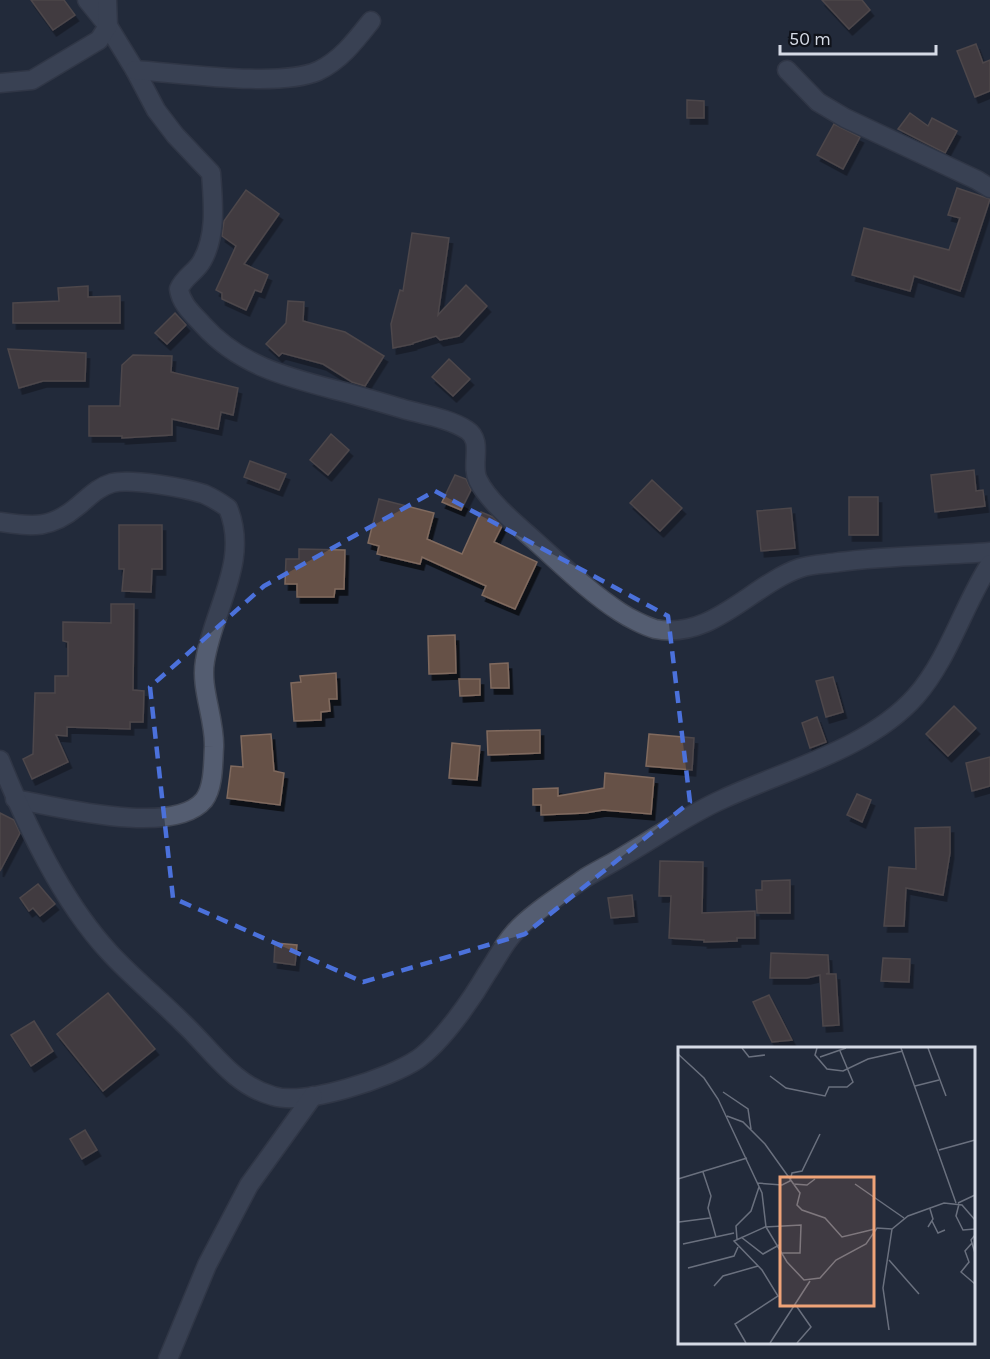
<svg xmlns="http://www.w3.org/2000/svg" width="990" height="1359" font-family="Karla,sans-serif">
<defs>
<filter id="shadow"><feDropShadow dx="3.5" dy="6" stdDeviation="0" flood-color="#0009"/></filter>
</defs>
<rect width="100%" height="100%" fill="#222a3a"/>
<g fill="#665146" stroke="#806a5e" stroke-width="1.5" filter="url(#shadow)">
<path d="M 31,0 L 64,0 L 75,15 L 53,30 Z"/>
<path d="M 822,0 L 862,0 L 870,10 L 849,29 Z"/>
<path d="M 976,44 L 983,63 L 990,60 L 990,91 L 975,97 L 957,51 Z"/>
<path d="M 687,100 L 704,101 L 704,118 L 687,118 Z"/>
<path d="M 910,113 L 928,126 L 932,118 L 957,131 L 945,153 L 898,129 Z"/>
<path d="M 834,124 L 860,137 L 843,169 L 817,155 Z"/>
<path d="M 957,188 L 990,199 L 960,291 L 914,276 L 910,291 L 852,275 L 864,228 L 949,250 L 960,218 L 948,215 Z"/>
<path d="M 246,190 L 279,214 L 244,264 L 268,275 L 261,292 L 255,290 L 246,310 L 222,299 L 222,293 L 216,290 L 236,246 L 222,236 L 224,221 Z"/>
<path d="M 412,233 L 449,238 L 438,315 L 466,285 L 487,306 L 459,336 L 440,340 L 436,336 L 413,343 L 413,344 L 393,348 L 391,324 L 400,290 L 403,291 Z"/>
<path d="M 88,286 L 88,297 L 120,296 L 120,323 L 13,323 L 13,303 L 59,301 L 58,288 Z"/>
<path d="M 288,301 L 304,302 L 303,321 L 345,332 L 384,356 L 365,386 L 352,382 L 323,364 L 282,353 L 279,356 L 266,344 L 286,323 Z"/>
<path d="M 175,313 L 186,325 L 167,344 L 155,333 Z"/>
<path d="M 8,349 L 86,353 L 85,381 L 43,381 L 19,388 Z"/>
<path d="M 133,355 L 172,356 L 171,372 L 238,388 L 233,415 L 221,412 L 218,429 L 172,419 L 172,435 L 122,438 L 122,436 L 89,436 L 89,406 L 120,406 L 122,365 Z"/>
<path d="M 449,359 L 470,379 L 453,396 L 432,377 Z"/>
<path d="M 331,434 L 349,450 L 328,475 L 310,460 Z"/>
<path d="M 250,461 L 286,474 L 279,490 L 244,477 Z"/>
<path d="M 974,470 L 976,491 L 983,490 L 985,506 L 935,512 L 931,475 Z"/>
<path d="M 455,475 L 466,479 L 471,490 L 461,510 L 442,502 Z"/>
<path d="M 652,480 L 682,508 L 660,531 L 630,503 Z"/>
<rect x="849" y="497" width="29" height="38"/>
<path d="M 379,499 L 434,513 L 427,539 L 462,554 L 481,512 L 493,517 L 502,526 L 494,542 L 537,562 L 515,609 L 482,595 L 486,586 L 422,557 L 420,564 L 377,554 L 379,546 L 368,543 Z"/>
<path d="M 791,508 L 795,548 L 761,551 L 757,511 Z"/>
<path d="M 119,525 L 162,525 L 162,569 L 152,569 L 151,592 L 122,591 L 124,569 L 119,569 Z"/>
<path d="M 299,549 L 345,550 L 344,589 L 335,589 L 334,597 L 297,597 L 297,584 L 285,584 L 286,559 L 299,559 Z"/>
<path d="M 111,604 L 134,604 L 133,690 L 144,691 L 143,722 L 130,722 L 130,729 L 67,727 L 67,736 L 56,735 L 68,762 L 32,779 L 23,759 L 33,754 L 35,693 L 55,693 L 55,676 L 68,676 L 68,642 L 63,641 L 63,622 L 111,623 Z"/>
<path d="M 455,635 L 456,673 L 429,674 L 428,636 Z"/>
<path d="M 508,663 L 509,688 L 491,688 L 490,664 Z"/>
<path d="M 336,673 L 337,699 L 329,699 L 330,711 L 321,712 L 321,720 L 294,721 L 291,683 L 301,682 L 300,676 Z"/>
<path d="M 833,677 L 843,712 L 826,717 L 816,681 Z"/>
<path d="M 459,679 L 480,679 L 480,695 L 460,696 Z"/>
<path d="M 954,706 L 976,728 L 948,756 L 926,734 Z"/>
<path d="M 817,717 L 826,742 L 810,748 L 802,723 Z"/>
<path d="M 540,730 L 540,753 L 488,755 L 487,731 Z"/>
<path d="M 271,734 L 274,771 L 284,773 L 280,805 L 227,798 L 231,766 L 243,767 L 241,736 Z"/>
<path d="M 649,734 L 694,738 L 692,770 L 646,766 Z"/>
<path d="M 452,743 L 480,746 L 477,780 L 449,778 Z"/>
<path d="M 990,757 L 990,786 L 972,791 L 966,763 Z"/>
<path d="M 605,773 L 654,778 L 651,814 L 603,810 L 585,813 L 541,815 L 541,805 L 533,805 L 533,789 L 558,788 L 558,796 L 604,788 Z"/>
<path d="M 857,794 L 871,800 L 862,822 L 847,815 Z"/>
<path d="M 0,813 L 14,820 L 20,833 L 0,871 Z"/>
<path d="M 950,827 L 950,853 L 943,895 L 906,888 L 904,926 L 884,926 L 889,867 L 916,869 L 915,828 Z"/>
<path d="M 660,861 L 703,862 L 702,913 L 755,911 L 755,938 L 737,938 L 737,941 L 704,942 L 704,940 L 669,938 L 671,896 L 659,896 Z"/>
<path d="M 790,880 L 790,913 L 757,913 L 756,890 L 762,890 L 762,881 Z"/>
<path d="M 38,884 L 55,904 L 40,916 L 33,908 L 29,911 L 20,898 Z"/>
<path d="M 632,895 L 634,916 L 611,918 L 608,898 Z"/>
<path d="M 275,943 L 297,945 L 295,965 L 274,962 Z"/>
<path d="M 771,953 L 828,955 L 829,973 L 826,974 L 836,974 L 839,1025 L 823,1026 L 820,975 L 807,978 L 770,978 Z"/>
<path d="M 883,958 L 910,959 L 909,982 L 881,981 Z"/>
<path d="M 108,993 L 155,1049 L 103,1091 L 57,1034 Z"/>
<path d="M 769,995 L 792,1040 L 772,1042 L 753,1002 Z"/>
<path d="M 34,1021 L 53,1051 L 31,1066 L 11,1035 Z"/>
<path d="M 85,1130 L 97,1150 L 82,1159 L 70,1139 Z"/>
</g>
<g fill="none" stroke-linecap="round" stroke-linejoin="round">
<defs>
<g id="minor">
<path d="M 87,0 L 108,26 L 135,70 L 156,110 L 175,135 L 211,173 C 213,201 217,235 202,261 C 196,272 184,277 179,289 C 181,304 193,314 203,325 C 239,365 286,377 336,390 C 360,396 383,403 407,410 C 426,415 450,419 467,430 C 484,441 470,464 478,480 C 488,501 516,524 534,540 C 562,565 589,592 620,612 C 629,618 645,626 655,629 C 713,640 751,585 800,568 C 812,564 827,564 839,562 C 889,555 940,556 990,552"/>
<path d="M 135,70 C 180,73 279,88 318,71 C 341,60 356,40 371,21"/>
<path d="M 787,70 L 818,102 L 845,118 L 977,180 L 990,188"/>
<path d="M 0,83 L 32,80 L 99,40 L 108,26 L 107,0"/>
<path d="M 0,522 C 33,527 51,529 78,506 C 89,497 98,487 112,483 C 131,478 185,488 204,494 C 213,498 221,503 228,508 C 250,561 213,609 205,661 C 200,688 215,719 214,747 C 213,762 214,787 204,800 C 173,837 58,807 15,799"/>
<path d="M 0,760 C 26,825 61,900 109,952 C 132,977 159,999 183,1023 C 212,1050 233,1085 273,1096 C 306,1106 390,1078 418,1059 C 442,1042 472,999 487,973 C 496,960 503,945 514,933 C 530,914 564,893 585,878 C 598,870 613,863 627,854 C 658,836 689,814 723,799 C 785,770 869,749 916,696 C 949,658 963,606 990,564"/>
<path d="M 168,1359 L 207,1265 L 249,1185 L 313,1096"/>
</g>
</defs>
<use href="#minor" stroke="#404654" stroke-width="21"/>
<use href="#minor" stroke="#545d71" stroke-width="18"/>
</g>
<path d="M0 0H990V1359H0ZM 435,491 L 668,616 L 690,802 L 525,934 L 363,982 L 173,898 L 150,687 L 264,586 Z" fill="#222a3a" fill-opacity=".55" fill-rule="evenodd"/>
<path fill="none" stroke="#4b71db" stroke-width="4.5" stroke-dasharray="12 8" stroke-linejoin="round" d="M 435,491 L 668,616 L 690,802 L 525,934 L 363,982 L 173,898 L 150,687 L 264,586 Z"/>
<g transform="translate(678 1047)">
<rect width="297" height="297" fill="#222a3a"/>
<path fill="none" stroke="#6a707e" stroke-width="1.5" d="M 64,1 L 71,10 L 87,8M 139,1 L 137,8 L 149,22 L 165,24 L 190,12 L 225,4M 223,1 L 278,156M 250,1 L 268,49M 0,7 L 26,31 L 40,52 L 84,146 L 88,180 L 109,215 L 126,233 L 142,231 L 158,213 L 188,197 L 199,181 L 214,182 L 230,169 L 266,156 L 284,158 L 297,173M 142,10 L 168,1M 92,29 L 108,41 L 147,49 L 151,40 L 169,40 L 175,35 L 162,4M 237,39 L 261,33M 45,45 L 70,62 L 73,82M 49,69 L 65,75 L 87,97 L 122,146 L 119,158 L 124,163 L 147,171 L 164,190 L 197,182M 261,103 L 297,93M 25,125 L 33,149 L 30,161 L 38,190M 0,132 L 69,111M 79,136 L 104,138 L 112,134 L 114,126 L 124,124 L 142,87M 115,137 L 129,138 L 137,132M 177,137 L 226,171M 280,156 L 297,148M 281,157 L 278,169 L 285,183 L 297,182M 254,174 L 260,186 L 267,183M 1,175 L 32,171M 250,180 L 255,172 L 252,162M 297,188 L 293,193 L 297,206M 63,190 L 85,207 L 101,198M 59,192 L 58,179 L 73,164 L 81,140M 294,196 L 287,204 L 291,215 L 283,225 L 297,237M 5,197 L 56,186M 211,213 L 241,247M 10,221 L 56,209 L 60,200M 36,239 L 45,229 L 80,219M 211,283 L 205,241 L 214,182M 68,296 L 57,277 L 100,249 L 84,223 L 56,194 L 87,180 L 123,178 L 122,206 L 104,206M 92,296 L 132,234M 119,296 L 133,280 L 119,260"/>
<path fill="#efa378" fill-opacity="0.15" stroke="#efa378" stroke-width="3" d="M 102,130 L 196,130 L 196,259 L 102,259 Z"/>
<rect width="297" height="297" fill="none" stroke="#d5dae5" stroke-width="3"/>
</g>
<path d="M780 45v9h156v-9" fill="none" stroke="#d5dae5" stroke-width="3"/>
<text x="789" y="45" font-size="18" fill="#d5dae5" stroke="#0f121a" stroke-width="4.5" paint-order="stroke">50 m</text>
</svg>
